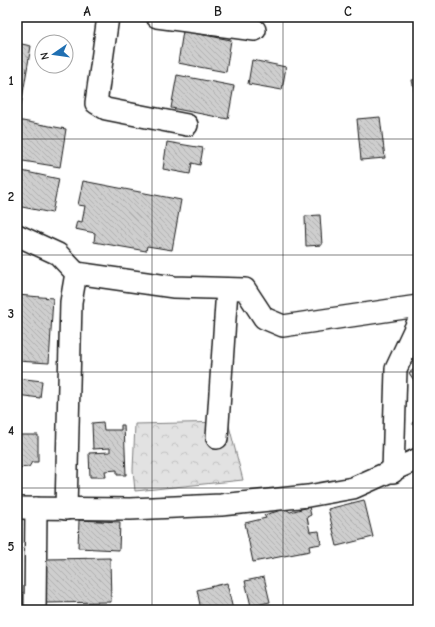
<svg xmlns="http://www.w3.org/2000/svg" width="435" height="627" font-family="'Comic Neue',sans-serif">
<defs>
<pattern id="park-crowns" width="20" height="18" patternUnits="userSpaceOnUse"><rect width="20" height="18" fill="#e2e2e2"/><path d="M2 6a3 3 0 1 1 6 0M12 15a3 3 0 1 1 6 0" fill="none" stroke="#c1c1c1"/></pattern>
<pattern id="building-back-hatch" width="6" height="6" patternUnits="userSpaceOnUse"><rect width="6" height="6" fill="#cecece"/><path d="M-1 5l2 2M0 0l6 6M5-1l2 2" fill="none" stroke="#b0b0b0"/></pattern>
</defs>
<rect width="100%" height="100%" fill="#fff"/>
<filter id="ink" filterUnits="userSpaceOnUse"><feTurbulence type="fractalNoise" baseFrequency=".025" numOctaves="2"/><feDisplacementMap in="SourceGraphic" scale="8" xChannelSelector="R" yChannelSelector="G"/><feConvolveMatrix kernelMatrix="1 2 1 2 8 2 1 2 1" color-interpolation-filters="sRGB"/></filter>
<g filter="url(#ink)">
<path fill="url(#park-crowns)" stroke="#7f7f7f" d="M 228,422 L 243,480 L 135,491 L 133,470 L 135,424 Z"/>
<g fill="url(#building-back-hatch)" stroke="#1c1c1c">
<path d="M 183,31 L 231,40 L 226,72 L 178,63 Z"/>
<path d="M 17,43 L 31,46 L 21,105 L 17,104 Z"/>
<path d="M 252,60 L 286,67 L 282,90 L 248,84 Z"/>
<path d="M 177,75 L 234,86 L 228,119 L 171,108 Z"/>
<path d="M 418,79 L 418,109 L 412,80 Z"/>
<path d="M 380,117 L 385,158 L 361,160 L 357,119 Z"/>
<path d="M 17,120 L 66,129 L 60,167 L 17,160 Z"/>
<path d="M 167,142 L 203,148 L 200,165 L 192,163 L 190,174 L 163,169 Z"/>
<path d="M 17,170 L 59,179 L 52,213 L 17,206 Z"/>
<path d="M 83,181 L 181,200 L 172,250 L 147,246 L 146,251 L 94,242 L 95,233 L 75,229 L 77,221 L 82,222 L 85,206 L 78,205 Z"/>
<path d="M 320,215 L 322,245 L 306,246 L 305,216 Z"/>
<path d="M 17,295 L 53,298 L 49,363 L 17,361 Z"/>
<path d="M 418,366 L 418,386 L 409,373 Z"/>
<path d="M 17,378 L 42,381 L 40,398 L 17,395 Z"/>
<path d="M 418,418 L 418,431 L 412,423 Z"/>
<path d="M 103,422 L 104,430 L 121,430 L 121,425 L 124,425 L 126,475 L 117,475 L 117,470 L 105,471 L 106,477 L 90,477 L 89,453 L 110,452 L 110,448 L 93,449 L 92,423 Z"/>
<path d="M 17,435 L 38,435 L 38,462 L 32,462 L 29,467 L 17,468 Z"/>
<path d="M 364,500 L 373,537 L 337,546 L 328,509 Z"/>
<path d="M 309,507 L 311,515 L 307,517 L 310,532 L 319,531 L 321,544 L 309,546 L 310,551 L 253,562 L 245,523 L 266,518 L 264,515 L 286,509 L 290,512 Z"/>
<path d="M 79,520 L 120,522 L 119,550 L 78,548 Z"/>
<path d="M 110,558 L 111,602 L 46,603 L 46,559 Z"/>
<path d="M 264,577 L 270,602 L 251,606 L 245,581 Z"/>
<path d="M 227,583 L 233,610 L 201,610 L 197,590 Z"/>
</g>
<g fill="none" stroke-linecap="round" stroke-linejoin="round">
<defs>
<g id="minor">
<path d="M 108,17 L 96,103 L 106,109 L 187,125"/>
<path d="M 157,17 L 255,30"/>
<path d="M 17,235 L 58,254 L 76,273 L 71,302 L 66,509"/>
<path d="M 76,273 L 174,287 L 245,289 L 264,318 L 283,326 L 418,306"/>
<path d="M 217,438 L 227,289"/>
<path d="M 393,472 L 396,369 L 418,322"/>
<path d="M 17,508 L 130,509 L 221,505 L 308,496 L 353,488 L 418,459"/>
<path d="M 35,610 L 36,508"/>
</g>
</defs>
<use href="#minor" stroke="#1c1c1c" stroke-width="24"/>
<use href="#minor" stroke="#fff" stroke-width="21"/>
</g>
</g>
<path fill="none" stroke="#1c1c1c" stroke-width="1" stroke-opacity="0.55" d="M 152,17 L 152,610M 283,17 L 283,610M 17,139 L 418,139M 17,255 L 418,255M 17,372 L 418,372M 17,488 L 418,488"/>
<rect width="435" height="627" fill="none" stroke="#fff" stroke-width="44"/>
<g transform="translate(54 54) rotate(257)"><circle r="19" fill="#ffffff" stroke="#a4a4a4"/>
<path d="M0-3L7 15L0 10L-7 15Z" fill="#1f6fb2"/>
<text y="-6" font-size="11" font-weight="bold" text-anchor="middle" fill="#1c1c1c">N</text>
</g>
<rect x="22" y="22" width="391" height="583" fill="none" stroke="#1c1c1c" stroke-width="1.5"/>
<g font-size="13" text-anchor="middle" font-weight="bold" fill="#1c1c1c">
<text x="87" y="16">A</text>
<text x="218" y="16">B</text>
<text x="348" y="16">C</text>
<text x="11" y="85">1</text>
<text x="11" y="201">2</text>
<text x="11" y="318">3</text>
<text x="11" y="435">4</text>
<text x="11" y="551">5</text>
</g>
</svg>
